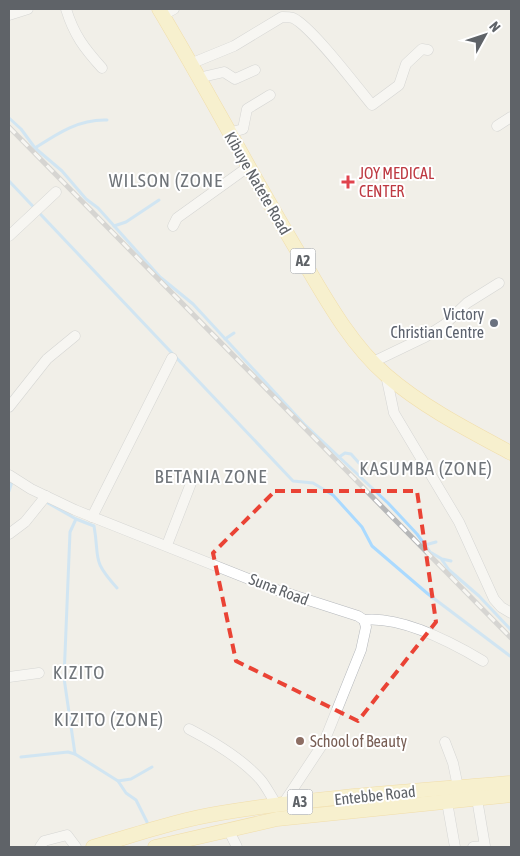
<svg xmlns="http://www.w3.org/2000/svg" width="520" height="856" font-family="'Asap Condensed',sans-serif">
<rect width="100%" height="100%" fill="#f1efe8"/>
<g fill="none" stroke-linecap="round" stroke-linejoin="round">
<g stroke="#aadaff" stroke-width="3">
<path d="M 9,118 L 21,129 L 35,148 L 62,171 L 86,199 L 98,208 L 160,277 L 193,304 L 304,424 L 388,503 L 417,534 L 430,552 L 442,559 L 451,561"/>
<path d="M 35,148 C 58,133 79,119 107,120"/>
<path d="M 9,181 L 293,481 L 313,483 L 333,495 L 362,527 L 372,546 L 428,594 L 510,656"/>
<path d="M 114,226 L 126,222 L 159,200"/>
<path d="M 225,339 L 234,333"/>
<path d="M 339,457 L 345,453 L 351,454 L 359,463"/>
<path d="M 9,491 L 12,482"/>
<path d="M 48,503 L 76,519 L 94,526 C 100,560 91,559 117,588"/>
<path d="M 425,545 L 436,542"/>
<path d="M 442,560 L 449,570 L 479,596 L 511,630"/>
<path d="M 75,754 L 64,678 L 70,532 L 76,519"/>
<path d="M 21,757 L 68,752 L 75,754 L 118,781 L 126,793 L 136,800 L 147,822"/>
<path d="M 118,781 L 131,779 L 152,767"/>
</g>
<defs>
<g id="minor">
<path d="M 66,9 C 74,35 84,48 102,68"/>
<path d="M 9,15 L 28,9"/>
<path d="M 163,15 L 174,9"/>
<path d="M 190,64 L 234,46 L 282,17 C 285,17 290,17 293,18 C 312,27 357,87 372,105 L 399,85 L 406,64 L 422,49 L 428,50"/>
<path d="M 198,78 L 224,72 L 235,79 L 255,70"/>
<path d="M 497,126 L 511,117"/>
<path d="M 229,133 L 243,129 L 247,109 L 270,95"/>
<path d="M 173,226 L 177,218 L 248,167"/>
<path d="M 9,236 L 56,192"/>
<path d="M 373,362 L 425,337 L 444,325 L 467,303 L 499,283"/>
<path d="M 386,375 L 394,413 L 459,522 L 494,599 L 501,607 L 511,613"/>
<path d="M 9,407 L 47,359 L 75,336"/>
<path d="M 9,475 L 31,489 L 75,510 L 274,589 L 358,616 L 364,620 L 366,627 L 361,650 L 324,742 L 283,804"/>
<path d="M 92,517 L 172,358"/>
<path d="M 9,534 L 25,522 L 46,496"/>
<path d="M 167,545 L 193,478"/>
<path d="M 364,620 C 402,616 451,642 483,661"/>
<path d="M 9,677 L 39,673"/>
<path d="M 189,729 C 214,742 241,758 260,779 C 267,787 271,797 277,805"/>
<path d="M 445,742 L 453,763 L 458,787"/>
<path d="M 447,802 L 455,847"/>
<path d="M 228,829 L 237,847"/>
<path d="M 40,847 L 44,841 L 67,835 L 76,847"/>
<path d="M 473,847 L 485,846 L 477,799"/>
</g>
<g id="major">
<path d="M 159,9 C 207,89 250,172 298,252 C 323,294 349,343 386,375 C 423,407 468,430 511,453"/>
<path d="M 93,847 C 135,835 177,820 221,813 C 317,797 415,791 511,783"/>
<path d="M 155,847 L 277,819 L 511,795"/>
</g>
</defs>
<use href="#minor" stroke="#b5b8bc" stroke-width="11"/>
<use href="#major" stroke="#f2c960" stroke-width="15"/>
<use href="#minor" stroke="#fff" stroke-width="10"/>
<use href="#major" stroke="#fff2af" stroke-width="14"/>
<defs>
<path id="rail" d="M 9,127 L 511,638"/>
</defs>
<use href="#rail" stroke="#b6b7b8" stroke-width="5"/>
<use href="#rail" stroke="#fff" stroke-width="3" stroke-dasharray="9" stroke-linecap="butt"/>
</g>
<path d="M0 0H520V856H0ZM 275,491 L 417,491 L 436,622 L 358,721 L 236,661 L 213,553 Z" fill="#f1efe8" fill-opacity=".55" fill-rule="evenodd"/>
<path fill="none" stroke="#ea4335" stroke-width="4" stroke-dasharray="10 6" stroke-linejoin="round" d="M 275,491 L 417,491 L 436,622 L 358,721 L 236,661 L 213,553 Z"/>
<path fill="#e0444e" stroke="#fff" stroke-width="2" d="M345.5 174.5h5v5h5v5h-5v5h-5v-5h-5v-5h5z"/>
<circle fill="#6b7280" stroke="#fff" stroke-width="2" cx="494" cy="323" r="5"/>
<circle fill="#8d6e63" stroke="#fff" stroke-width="2" cx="300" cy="741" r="5"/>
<g text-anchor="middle" stroke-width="4" stroke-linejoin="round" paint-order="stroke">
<g fill="#fff" stroke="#8f9295" stroke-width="1">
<rect x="290.5" y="248.5" width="25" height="25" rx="4"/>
<rect x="287.5" y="789.5" width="25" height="25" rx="4"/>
</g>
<g font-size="15" font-weight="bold" fill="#5f6368">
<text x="303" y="266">A2</text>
<text x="300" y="807">A3</text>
</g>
<g font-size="16" fill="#be3a42" stroke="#fff" text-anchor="start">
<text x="359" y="179">JOY MEDICAL<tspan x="359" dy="18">CENTER</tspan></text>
</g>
<g font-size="16" fill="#5f6368" stroke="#fff">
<text transform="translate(258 183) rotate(60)" y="6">Kibuye Natete Road</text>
<text transform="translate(279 589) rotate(21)" y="6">Suna Road</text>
<text transform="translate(375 795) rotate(-6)" y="6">Entebbe Road</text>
</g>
<g font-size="16" fill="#5b616d" stroke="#fff" text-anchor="end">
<text x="484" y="320">Victory<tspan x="484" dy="18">Christian Centre</tspan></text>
</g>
<g font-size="16" fill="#785e54" stroke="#fff" text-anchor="start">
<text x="310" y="747">School of Beauty</text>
</g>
<g font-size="19" letter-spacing="1" fill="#70757a" stroke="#fff">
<text x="166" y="187">WILSON (ZONE</text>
<text x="426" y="475">KASUMBA (ZONE)</text>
<text x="211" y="483">BETANIA ZONE</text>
<text x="79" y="679">KIZITO</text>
<text x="109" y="726">KIZITO (ZONE)</text>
</g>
</g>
<rect width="520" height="856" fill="none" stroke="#5f6368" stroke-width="20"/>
<g transform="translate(485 35) rotate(50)" stroke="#ffffff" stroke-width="4" paint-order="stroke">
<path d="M0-4L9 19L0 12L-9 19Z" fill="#5f6368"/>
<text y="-8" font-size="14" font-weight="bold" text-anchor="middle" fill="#5f6368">N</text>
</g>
</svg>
